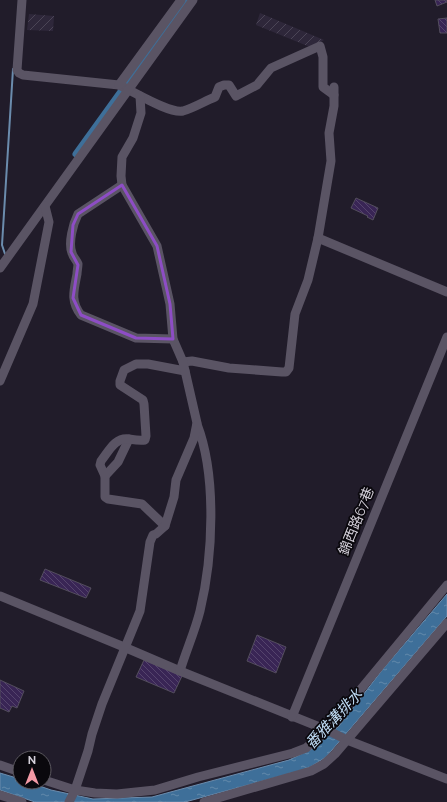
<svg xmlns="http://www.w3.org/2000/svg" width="447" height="802" font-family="Raleway,'Noto Sans TC',sans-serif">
<defs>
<pattern id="industrial-furrows" width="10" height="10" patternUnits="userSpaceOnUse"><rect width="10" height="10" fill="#2e273a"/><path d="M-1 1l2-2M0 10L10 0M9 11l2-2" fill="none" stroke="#4b4556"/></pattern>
<pattern id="water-ripples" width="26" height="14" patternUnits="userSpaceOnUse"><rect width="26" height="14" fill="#3e6f99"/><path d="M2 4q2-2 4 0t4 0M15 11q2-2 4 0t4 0" fill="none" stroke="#6289ab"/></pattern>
<pattern id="building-back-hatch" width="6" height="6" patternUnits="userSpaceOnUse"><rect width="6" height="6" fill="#392555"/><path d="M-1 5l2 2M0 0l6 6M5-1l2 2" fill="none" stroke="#55446d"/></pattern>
</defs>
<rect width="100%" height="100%" fill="#211c2a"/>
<g fill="url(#industrial-furrows)">
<path d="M 260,13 L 324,40 L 310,47 L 256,25 Z"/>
<path d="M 29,14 L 54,16 L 53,31 L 27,30 Z"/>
</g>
<path fill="url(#water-ripples)" stroke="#6b8cad" d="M 447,594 L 447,616 L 326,757 L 307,769 L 185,802 L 35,802 L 0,790 L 0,773 L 20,779 L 20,782 L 28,782 L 51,790 L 93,799 L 152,797 L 289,760 L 312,749 L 339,726 L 383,669 Z"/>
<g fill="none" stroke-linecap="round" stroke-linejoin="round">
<path stroke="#6b8cad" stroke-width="2" d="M 5,254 L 2,245 L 13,69"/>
<path stroke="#3e6f99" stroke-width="7" d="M 76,154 L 187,0"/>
</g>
<g fill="url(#building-back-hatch)" stroke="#534d5d">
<path d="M 435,0 L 447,0 L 447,2 L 437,6 Z"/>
<path d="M 447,18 L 447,33 L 440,33 L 438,19 Z"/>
<path d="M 356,198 L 378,208 L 373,220 L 367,217 L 368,216 L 351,208 Z"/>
<path d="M 45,569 L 91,588 L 86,598 L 40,580 Z"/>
<path d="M 257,635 L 286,647 L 276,673 L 247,661 Z"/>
<path d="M 144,660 L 182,676 L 174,693 L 136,677 Z"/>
<path d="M 0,680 L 24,691 L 17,708 L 12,706 L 9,712 L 0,708 Z"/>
</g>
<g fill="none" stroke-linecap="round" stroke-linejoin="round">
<g stroke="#5a5464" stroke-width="9">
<path d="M 22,0 L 17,70 L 19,73 L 23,75 L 119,85 C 133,91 169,114 183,111 C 194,108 205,101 215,97 L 219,87 L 224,85 L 229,85 L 236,96 L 257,85 L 271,68 L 320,46 L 323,57 L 323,87 L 334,95"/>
<path d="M 119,85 L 181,0"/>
<path d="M 122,185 L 78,214 C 73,224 68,243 72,253 C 73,257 77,261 78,264 C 78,267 77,271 77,274 C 74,290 70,301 81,315 L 136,338 L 173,339"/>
<path d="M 318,238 L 447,292"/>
<path d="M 0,268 L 193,0"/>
<path d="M 183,362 L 192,361 L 229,368 L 282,372 L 286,372 L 289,368 L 295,314 L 308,280 L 318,238 L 331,161 L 329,133 L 334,106 L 334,87"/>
<path d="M 0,381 L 33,304 L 49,222 L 45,206"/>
<path d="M 105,476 L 118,462 L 129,439"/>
<path d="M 165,526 L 142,504 L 108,499 L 105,497 L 105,476 L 100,465 L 101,461 C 109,451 115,437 129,439 C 135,440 140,441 145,440 L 146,436 L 144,404 L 143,400 L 120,385 L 120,381 L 124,370 L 136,364 L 148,364 L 185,371"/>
<path d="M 0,596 L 124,647 L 180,671 L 327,730 L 347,740 L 447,779"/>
<path d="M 180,671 C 186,651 195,631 200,611 C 213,557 217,476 197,424"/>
<path d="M 292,717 L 447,337"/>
<path d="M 0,765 L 20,772"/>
<path d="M 44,780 L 75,790 L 95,793 L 117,794 L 155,790 L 198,777 L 293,753 L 306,748 L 327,730 L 447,585"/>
<path d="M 0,795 L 22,802"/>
<path d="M 69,802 L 75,790 L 88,751 L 92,734 L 102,704 L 140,611 L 150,542 L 153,535 L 156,534 L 165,526 L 174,497 L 176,480 L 194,438 L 197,423 L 183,362 L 173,339 L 170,304 L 157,246 L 122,185 L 121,176 L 122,157 L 133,138 L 141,113 L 140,96"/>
<path d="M 204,802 L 311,771 L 324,764 L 335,754 L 447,623"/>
</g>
</g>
<path fill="none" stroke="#8d4dc5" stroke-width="3" stroke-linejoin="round" d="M 122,185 L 157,246 L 170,304 L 173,339 L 136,338 L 81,315 L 73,298 L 78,265 L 71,252 L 73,225 L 78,214 Z"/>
<g text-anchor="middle" stroke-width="3.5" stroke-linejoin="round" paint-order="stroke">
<g font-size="14" fill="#d5d1db" stroke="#0a080d">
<text transform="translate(356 521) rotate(-68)" y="5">錦西路67巷</text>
</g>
<g font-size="15" font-style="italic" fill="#bfdbf4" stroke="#0a080d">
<text transform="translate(334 719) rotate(-47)" y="5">番雅溝排水</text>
</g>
</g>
<g transform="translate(32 770)"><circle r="19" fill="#0a080d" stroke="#5b585f"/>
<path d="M0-3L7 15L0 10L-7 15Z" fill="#f49aa6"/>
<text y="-6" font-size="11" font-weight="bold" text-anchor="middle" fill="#d5d1db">N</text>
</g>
</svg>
